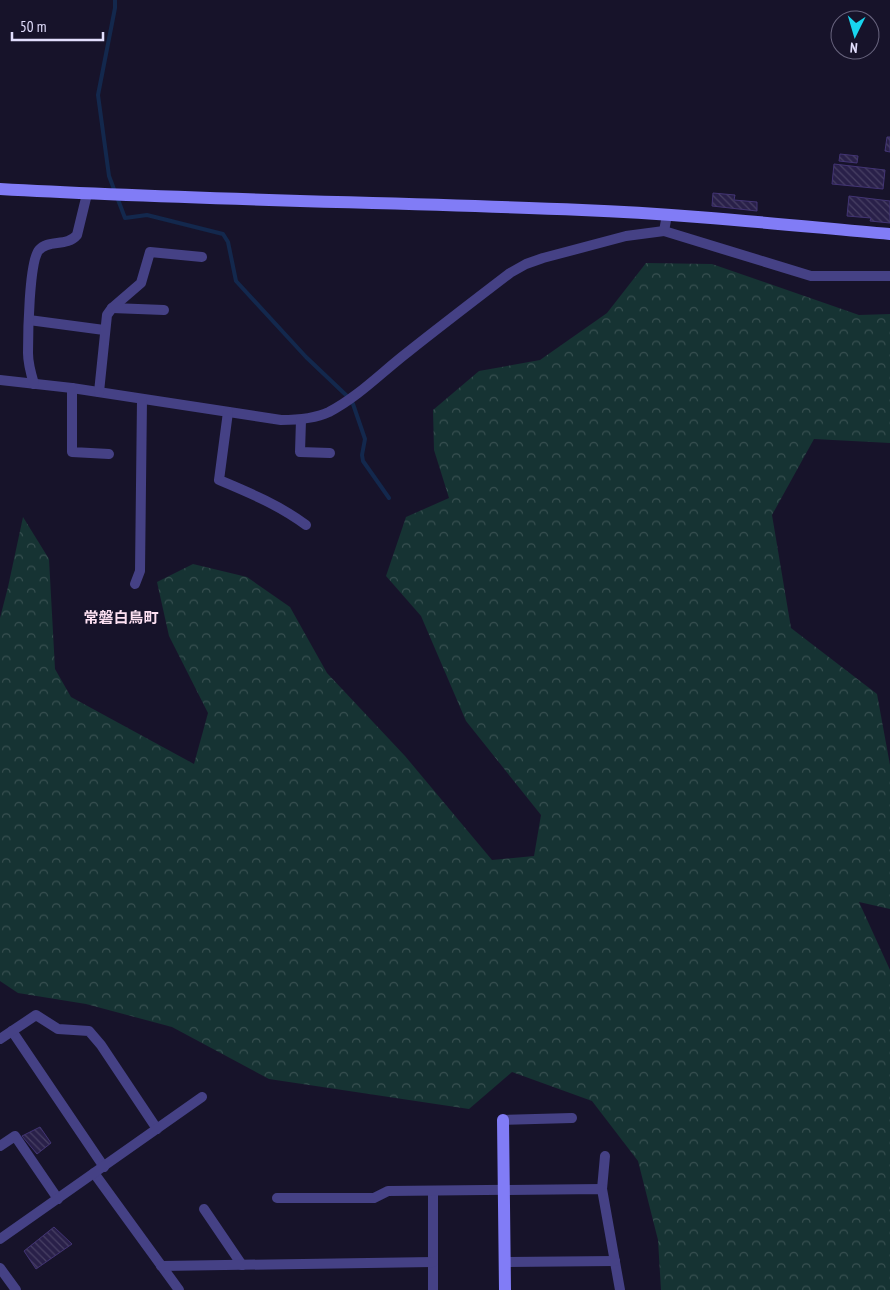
<svg xmlns="http://www.w3.org/2000/svg" width="890" height="1290" font-family="'PT Sans Narrow','Noto Sans JP',sans-serif">
<defs>
<pattern id="forest-crowns" width="20" height="18" patternUnits="userSpaceOnUse" patternTransform="scale(1.25)"><rect width="20" height="18" fill="#163333"/><path d="M2 6a3 3 0 1 1 6 0M12 15a3 3 0 1 1 6 0" fill="none" stroke="#385051"/></pattern>
<pattern id="building-back-hatch" width="6" height="6" patternUnits="userSpaceOnUse" patternTransform="scale(1.25)"><rect width="6" height="6" fill="#292049"/><path d="M-1 5l2 2M0 0l6 6M5-1l2 2" fill="none" stroke="#484064"/></pattern>
</defs>
<rect width="100%" height="100%" fill="#17132a"/>
<path fill="url(#forest-crowns)" d="M 646,263 L 712,264 L 859,315 L 890,314 L 890,443 L 814,439 L 772,515 L 791,628 L 877,694 L 890,765 L 890,909 L 859,902 L 890,970 L 890,1290 L 661,1290 L 658,1240 L 638,1161 L 592,1101 L 512,1072 L 469,1109 L 269,1079 L 172,1027 L 86,1004 L 18,993 L 0,981 L 0,618 L 8,587 L 23,517 L 49,559 L 55,669 L 71,697 L 194,764 L 208,713 L 169,636 L 157,582 L 193,564 L 247,577 L 290,607 L 327,673 L 405,756 L 492,860 L 534,856 L 541,815 L 466,721 L 421,616 L 386,576 L 406,517 L 449,498 L 434,450 L 433,410 L 479,371 L 540,360 L 607,313 Z"/>
<g fill="none" stroke-linecap="round" stroke-linejoin="round">
<path stroke="#13284d" stroke-width="4" d="M 115,0 L 115,8 L 98,95 L 109,176 L 125,218 L 147,215 L 223,234 L 228,242 L 236,281 L 306,357 L 346,395 L 353,404 L 365,439 L 362,455 L 363,461 L 389,498"/>
</g>
<g fill="url(#building-back-hatch)" stroke="#423474">
<path d="M 887,137 L 890,137 L 890,152 L 885,151 Z"/>
<path d="M 840,154 L 858,156 L 857,163 L 839,161 Z"/>
<path d="M 834,164 L 885,170 L 883,189 L 832,184 Z"/>
<path d="M 713,193 L 735,195 L 734,200 L 757,202 L 757,211 L 712,206 Z"/>
<path d="M 849,196 L 890,201 L 890,223 L 870,221 L 871,218 L 847,216 Z"/>
<path d="M 40,1127 L 51,1143 L 37,1154 L 22,1136 Z"/>
<path d="M 54,1227 L 72,1244 L 36,1269 L 24,1251 Z"/>
</g>
<g fill="none" stroke-linecap="round" stroke-linejoin="round">
<g stroke="#454185" stroke-width="10">
<path d="M 664,231 L 811,276 L 890,276"/>
<path d="M 112,308 L 164,310"/>
<path d="M 29,320 L 104,330"/>
<path d="M 0,380 L 72,388 L 281,420 C 297,420 314,419 329,412 C 358,397 382,372 408,352 C 442,325 476,299 510,273 L 526,264 L 543,258 L 626,236 L 664,231 L 667,215"/>
<path d="M 34,384 C 31,374 28,364 28,353 C 28,336 29,261 39,250 C 48,239 67,247 77,235 L 87,194"/>
<path d="M 72,388 L 72,452 L 109,454"/>
<path d="M 99,392 L 107,315 L 112,308 L 141,283 L 150,252 L 202,257"/>
<path d="M 228,412 L 219,480 C 250,493 279,505 306,525"/>
<path d="M 301,420 L 300,452 L 330,453"/>
<path d="M 135,584 L 140,571 L 142,399"/>
<path d="M 12,1031 L 104,1167"/>
<path d="M 0,1039 L 36,1015 L 58,1029 L 89,1031 L 101,1045 L 157,1129"/>
<path d="M 503,1120 L 572,1118"/>
<path d="M 0,1146 L 15,1136 L 58,1199"/>
<path d="M 94,1173 L 179,1290"/>
<path d="M 602,1189 L 605,1156"/>
<path d="M 433,1191 L 433,1290"/>
<path d="M 277,1198 L 374,1198 L 388,1191 L 602,1189 L 620,1290"/>
<path d="M 204,1209 L 242,1265"/>
<path d="M 0,1239 L 202,1097"/>
<path d="M 505,1262 L 615,1261"/>
<path d="M 161,1266 L 433,1262"/>
<path d="M 0,1268 L 16,1290"/>
</g>
<g stroke="#817cf6" stroke-width="12">
<path d="M 0,189 C 194,200 388,202 582,210 C 685,214 787,225 890,234"/>
<path d="M 503,1120 L 505,1290"/>
</g>
</g>
<g text-anchor="middle" stroke-width="4" stroke-linejoin="round" paint-order="stroke">
<g font-size="15" font-weight="bold" fill="#fde0f2" stroke="#17132a">
<text x="121" y="623">常磐白鳥町</text>
</g>
</g>
<g transform="translate(855 35) rotate(185)"><circle r="24" fill="#17132a" stroke="#68647e"/>
<path d="M0-4L9 19L0 12L-9 19Z" fill="#18d5ef"/>
<text y="-8" font-size="14" font-weight="bold" text-anchor="middle" fill="#e2defd">N</text>
</g>
<path d="M12 32v8h91v-8" fill="none" stroke="#e2defd" stroke-width="2.5"/>
<text x="20" y="32" font-size="15" fill="#e2defd" stroke="#17132a" stroke-width="4" paint-order="stroke">50 m</text>
</svg>
